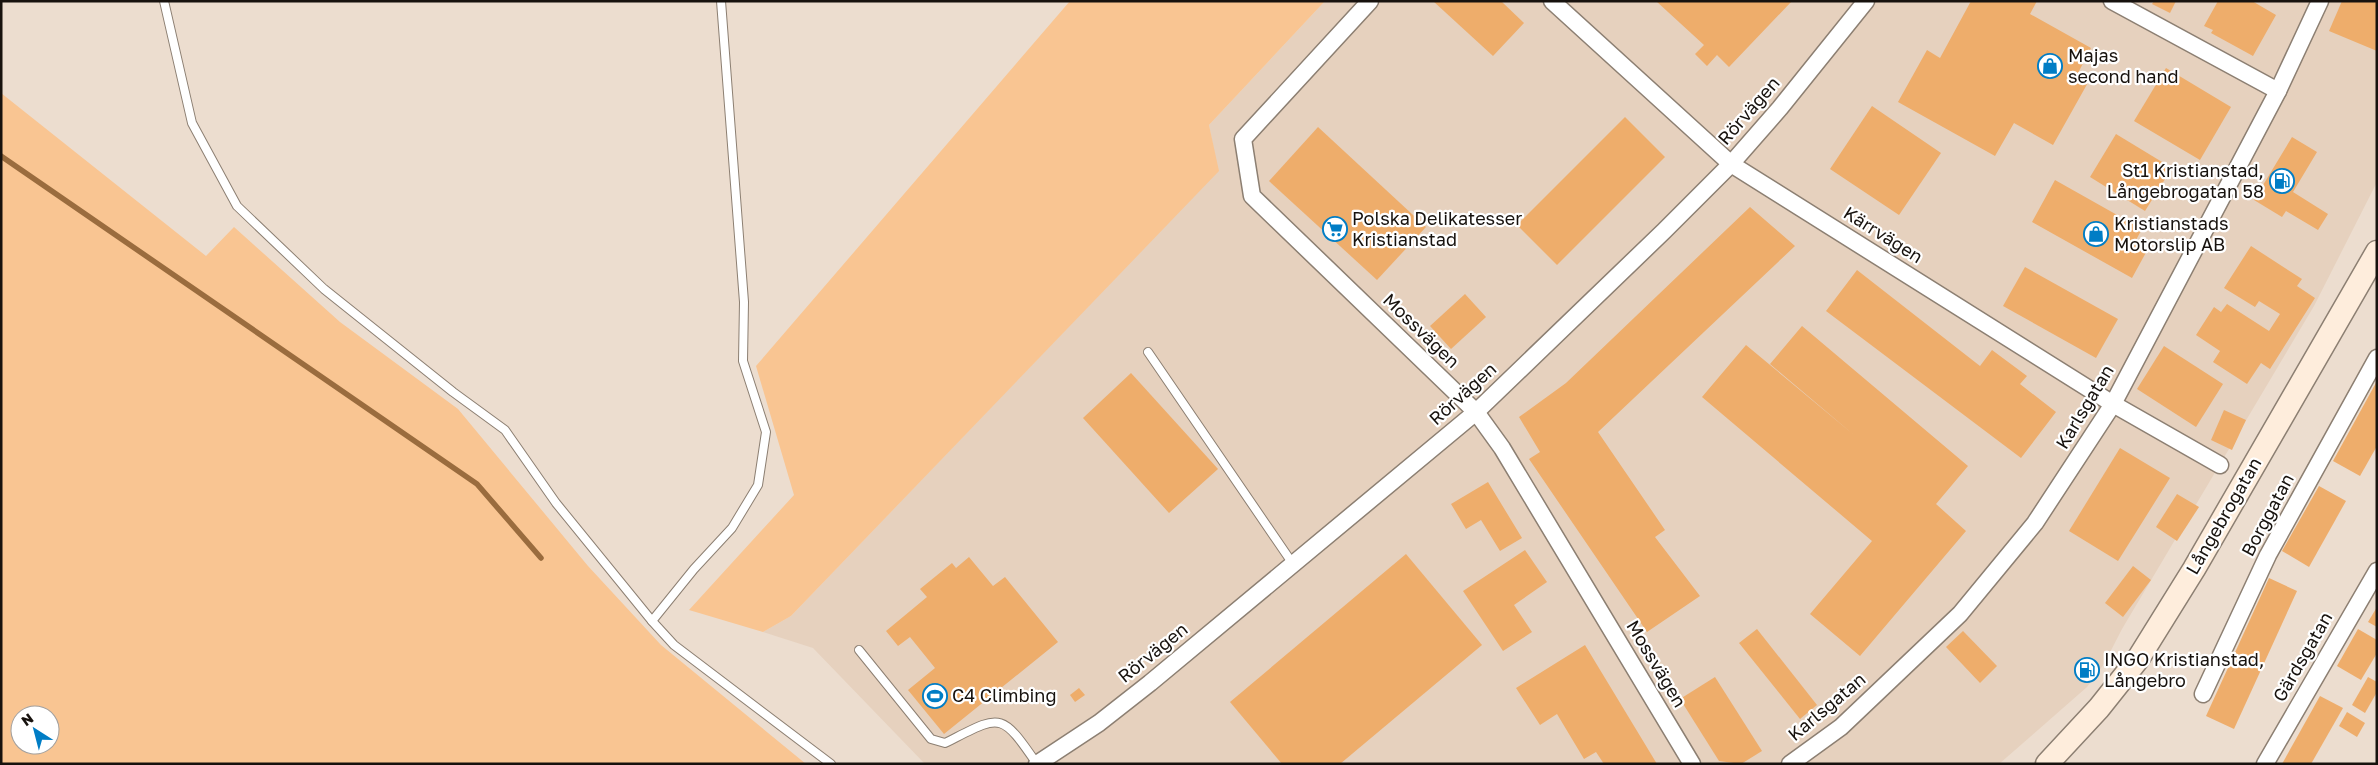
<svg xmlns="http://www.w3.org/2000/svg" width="2378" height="765" font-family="'Golos Text',sans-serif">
<rect width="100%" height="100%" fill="#ecddcf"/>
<path fill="#e6d1be" d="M 1325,1 L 2377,1 L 2377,182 L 2314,306 L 2122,629 L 2104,664 L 2087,687 L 1999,764 L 925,764 L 813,648 L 763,632 L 791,616 L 1218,171 L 1209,125 Z"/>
<g fill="#f9c592" fill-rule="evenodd">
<path d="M 1070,1 L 1325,1 L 1209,125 L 1219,171 L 791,616 L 763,632 L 689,610 L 794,495 L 756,366 Z"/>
<path d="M 1,93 L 206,256 L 234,227 L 340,322 L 458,409 L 588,566 L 661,645 L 806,764 L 1,764 ZM 20,715 L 50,715 L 50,745 L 20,745 Z"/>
</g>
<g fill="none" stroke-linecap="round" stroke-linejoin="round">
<path stroke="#9a6c3e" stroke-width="5.5" d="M 1,156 L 477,484 L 541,558"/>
</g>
<g fill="#eead6b">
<path d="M 1433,1 L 1501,1 L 1524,23 L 1493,56 Z"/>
<path d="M 1656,1 L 1792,1 L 1729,67 L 1717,55 L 1707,66 L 1695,54 L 1704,45 Z"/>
<path d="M 1971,1 L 2037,1 L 2030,14 L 2091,48 L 2078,73 L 2090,79 L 2053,145 L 2014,123 L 1995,156 L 1898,102 L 1927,50 L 1940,58 Z"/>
<path d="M 2154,1 L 2176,1 L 2170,13 L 2152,4 Z"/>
<path d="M 2218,1 L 2252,1 L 2276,15 L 2253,56 L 2211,33 L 2213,30 L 2204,26 Z"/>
<path d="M 2342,1 L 2377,1 L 2377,51 L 2329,31 Z"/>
<path d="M 2166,68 L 2231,107 L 2200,160 L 2134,121 Z"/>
<path d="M 1872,106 L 1941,153 L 1899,215 L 1830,169 Z"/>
<path d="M 1625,117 L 1665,157 L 1557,265 L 1517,225 Z"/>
<path d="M 1318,127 L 1426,227 L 1377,280 L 1269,181 Z"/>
<path d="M 2116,134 L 2172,168 L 2145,211 L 2090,177 Z"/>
<path d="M 2292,137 L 2317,152 L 2293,192 L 2328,214 L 2318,230 L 2286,211 L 2282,217 L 2254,200 Z"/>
<path d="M 2055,180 L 2142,229 L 2136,240 L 2149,247 L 2132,278 L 2032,222 Z"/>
<path d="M 1750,207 L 1795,246 L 1598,432 L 1665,530 L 1655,537 L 1700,596 L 1647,632 L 1529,459 L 1540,452 L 1519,417 L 1566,383 Z"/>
<path d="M 2251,246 L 2302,279 L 2297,286 L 2315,298 L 2270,369 L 2261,363 L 2247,384 L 2213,362 L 2220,351 L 2196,335 L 2214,307 L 2221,312 L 2227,304 L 2269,331 L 2280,314 L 2259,301 L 2255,307 L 2224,288 Z"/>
<path d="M 2025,267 L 2118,319 L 2096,358 L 2003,306 Z"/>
<path d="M 1857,270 L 1980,366 L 1992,350 L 2027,376 L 2020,384 L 2056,412 L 2021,458 L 1826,311 Z"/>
<path d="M 1465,294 L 1486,317 L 1451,349 L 1430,326 Z"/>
<path d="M 1802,326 L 1968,466 L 1936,504 L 1966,531 L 1860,656 L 1810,614 L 1872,541 L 1702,397 L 1746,345 L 1854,435 L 1770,364 Z"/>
<path d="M 2164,346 L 2223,384 L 2196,427 L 2137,389 Z"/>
<path d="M 1131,373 L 1218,469 L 1169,513 L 1083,418 Z"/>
<path d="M 2377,381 L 2377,446 L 2360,476 L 2333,461 Z"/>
<path d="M 2224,410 L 2246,420 L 2232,450 L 2211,440 Z"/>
<path d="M 2120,448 L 2170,478 L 2118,561 L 2069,531 Z"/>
<path d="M 1488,482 L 1522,538 L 1500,551 L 1481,520 L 1466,529 L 1451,504 Z"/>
<path d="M 2319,486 L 2346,501 L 2309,567 L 2282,551 Z"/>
<path d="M 2177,494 L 2199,507 L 2177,541 L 2156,527 Z"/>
<path d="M 1525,550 L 1547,582 L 1514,605 L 1532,632 L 1503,651 L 1463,591 Z"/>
<path d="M 1406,554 L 1482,645 L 1340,764 L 1282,764 L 1230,702 Z"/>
<path d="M 969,557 L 993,586 L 1005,577 L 1058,642 L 944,734 L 908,690 L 935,668 L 910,637 L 898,646 L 886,631 L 927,597 L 920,589 L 952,563 L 956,568 Z"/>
<path d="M 2133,566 L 2151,580 L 2123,617 L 2105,603 Z"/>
<path d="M 2269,578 L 2297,591 L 2234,729 L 2206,716 Z"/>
<path d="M 2377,607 L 2377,627 L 2368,622 Z"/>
<path d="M 1757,629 L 1817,705 L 1800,719 L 1739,643 Z"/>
<path d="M 2358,629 L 2377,640 L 2377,653 L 2361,680 L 2337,666 Z"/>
<path d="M 1963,631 L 1997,666 L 1980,683 L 1946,647 Z"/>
<path d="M 1585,645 L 1657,764 L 1604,764 L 1596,752 L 1584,759 L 1557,714 L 1540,725 L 1516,688 Z"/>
<path d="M 1715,677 L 1762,751 L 1741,764 L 1719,761 L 1680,699 Z"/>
<path d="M 2368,677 L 2377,682 L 2377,692 L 2365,713 L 2352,705 Z"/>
<path d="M 1079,688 L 1085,695 L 1075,702 L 1070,695 Z"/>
<path d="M 2320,696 L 2343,708 L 2311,764 L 2282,764 Z"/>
<path d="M 2347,712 L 2365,723 L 2357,737 L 2339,726 Z"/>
</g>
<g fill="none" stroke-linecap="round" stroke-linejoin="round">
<defs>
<g id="lane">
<path d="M 164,1 L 192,123 L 237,206 L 324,289 L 453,392 L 505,430 L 556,503 L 652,621"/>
<path d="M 721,1 L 744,302 L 743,361 L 766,432 L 758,485 L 732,528 L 694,569 L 652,621 L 674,645 L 831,764"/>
<path d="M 1148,352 L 1293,564"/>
<path d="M 859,650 L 931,739 L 945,743 C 1001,715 1000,710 1037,764"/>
</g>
<g id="street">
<path d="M 1370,1 L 1243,139 L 1252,196 L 1476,412 L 1502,448 L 1692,764"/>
<path d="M 1552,1 L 1731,164 L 2113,404 L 2220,465"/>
<path d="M 2112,1 L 2278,91"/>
<path d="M 2203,694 L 2268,555 L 2377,358"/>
<path d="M 1037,764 L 1099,723 L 1150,683 L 1476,412 L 1664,231 L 1731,164 L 1780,108 L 1866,1"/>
<path d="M 1790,764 L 1841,727 L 1960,614 L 2035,523 L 2113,404 L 2278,91 L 2320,1"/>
<path d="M 2265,764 L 2377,571"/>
</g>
<path id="secondary" d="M 2047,764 L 2099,708 L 2138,659 L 2194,569 L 2377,252"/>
</defs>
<use href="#lane" stroke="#8c7f72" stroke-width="10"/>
<use href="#street" stroke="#8c7f72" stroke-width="19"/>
<use href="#secondary" stroke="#8c7f72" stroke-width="25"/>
<use href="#lane" stroke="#fff" stroke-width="8"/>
<use href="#street" stroke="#fff" stroke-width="16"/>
<use href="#secondary" stroke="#feeddc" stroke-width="22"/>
</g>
<defs>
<symbol id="shop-ring" viewBox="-11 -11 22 22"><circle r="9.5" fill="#fff" stroke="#007dc5" stroke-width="1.5"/><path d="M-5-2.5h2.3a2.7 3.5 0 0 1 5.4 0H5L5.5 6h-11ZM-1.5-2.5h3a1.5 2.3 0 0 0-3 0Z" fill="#007dc5"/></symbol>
<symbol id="fuel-ring" viewBox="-11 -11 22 22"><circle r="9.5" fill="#fff" stroke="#007dc5" stroke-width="1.5"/><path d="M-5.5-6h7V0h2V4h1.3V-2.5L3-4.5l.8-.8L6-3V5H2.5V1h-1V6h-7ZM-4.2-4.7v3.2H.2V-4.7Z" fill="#007dc5"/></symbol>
<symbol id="supermarket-ring" viewBox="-11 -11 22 22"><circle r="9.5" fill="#fff" stroke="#007dc5" stroke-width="1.5"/><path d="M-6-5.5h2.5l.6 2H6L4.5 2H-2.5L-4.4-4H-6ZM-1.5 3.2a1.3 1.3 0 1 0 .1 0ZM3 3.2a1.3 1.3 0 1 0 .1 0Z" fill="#007dc5"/></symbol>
<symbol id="stadium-ring" viewBox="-11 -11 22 22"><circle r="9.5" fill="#fff" stroke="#007dc5" stroke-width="1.5"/><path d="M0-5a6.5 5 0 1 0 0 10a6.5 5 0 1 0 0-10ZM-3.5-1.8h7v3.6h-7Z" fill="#007dc5"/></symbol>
</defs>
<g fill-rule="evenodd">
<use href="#shop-ring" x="2036" y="52" width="28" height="28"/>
<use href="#fuel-ring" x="2268" y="167" width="28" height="28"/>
<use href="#supermarket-ring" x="1321" y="215" width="28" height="28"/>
<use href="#shop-ring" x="2082" y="220" width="28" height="28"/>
<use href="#fuel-ring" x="2073" y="656" width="28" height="28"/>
<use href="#stadium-ring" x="921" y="682" width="28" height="28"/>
</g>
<g text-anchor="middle" stroke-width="4.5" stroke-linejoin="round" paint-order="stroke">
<g font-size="18" fill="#17120e" stroke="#fff" text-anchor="start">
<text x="2068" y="62">Majas<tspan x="2068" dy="21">second hand</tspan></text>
<text x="2264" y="177" text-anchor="end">St1 Kristianstad,<tspan x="2264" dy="21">Långebrogatan 58</tspan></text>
<text x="1352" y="225">Polska Delikatesser<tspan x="1352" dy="21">Kristianstad</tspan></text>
<text x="2114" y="230">Kristianstads<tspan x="2114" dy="21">Motorslip AB</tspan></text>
<text x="2104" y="666">INGO Kristianstad,<tspan x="2104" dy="21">Långebro</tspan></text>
<text x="952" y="702">C4 Climbing</text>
</g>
<g font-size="18" fill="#17120e" stroke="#fff">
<text transform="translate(1749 111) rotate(-49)" y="6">Rörvägen</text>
<text transform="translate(1883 235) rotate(32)" y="6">Kärrvägen</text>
<text transform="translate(1421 331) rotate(44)" y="6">Mossvägen</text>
<text transform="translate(1463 394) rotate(-42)" y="6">Rörvägen</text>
<text transform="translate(2085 407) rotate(-59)" y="6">Karlsgatan</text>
<text transform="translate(2268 515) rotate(-62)" y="6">Borggatan</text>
<text transform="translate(2224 516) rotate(-60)" y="6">Långebrogatan</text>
<text transform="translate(1153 653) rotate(-39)" y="6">Rörvägen</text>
<text transform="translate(2303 657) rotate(-60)" y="6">Gärdsgatan</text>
<text transform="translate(1656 664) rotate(59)" y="6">Mossvägen</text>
<text transform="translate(1827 707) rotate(-40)" y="6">Karlsgatan</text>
</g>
</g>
<rect width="2378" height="765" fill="none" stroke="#17120e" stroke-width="5"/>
<g transform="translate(35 730) rotate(324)"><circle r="24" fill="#ffffff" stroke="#a2a09f"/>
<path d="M0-4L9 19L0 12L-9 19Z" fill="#007dc5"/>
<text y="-8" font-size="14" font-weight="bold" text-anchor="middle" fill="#17120e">N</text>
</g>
</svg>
